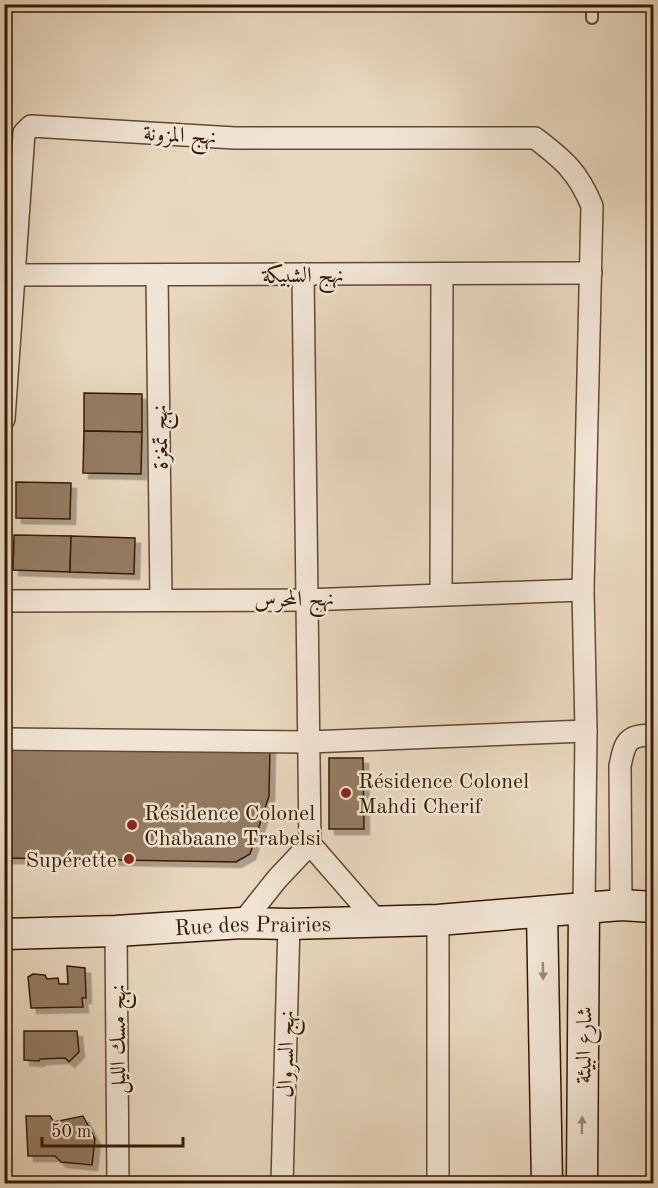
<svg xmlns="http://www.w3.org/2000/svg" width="658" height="1188" font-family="'Old Standard TT',Amiri,serif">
<defs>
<filter id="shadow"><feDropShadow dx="5.5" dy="5.5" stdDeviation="0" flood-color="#0004"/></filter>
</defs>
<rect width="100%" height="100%" fill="#e9d8bf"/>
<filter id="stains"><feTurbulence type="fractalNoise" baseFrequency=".00333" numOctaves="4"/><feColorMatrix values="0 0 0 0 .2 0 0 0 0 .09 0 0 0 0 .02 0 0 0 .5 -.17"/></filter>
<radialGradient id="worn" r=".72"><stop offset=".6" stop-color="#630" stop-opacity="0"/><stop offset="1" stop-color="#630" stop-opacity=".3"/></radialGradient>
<g fill="#947c64" stroke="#371802" stroke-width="1.5" filter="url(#shadow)">
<path d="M 84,393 L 142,394 L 142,432 L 84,431 Z"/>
<path d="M 84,431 L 142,432 L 141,474 L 83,473 Z"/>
<path d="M 16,482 L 71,483 L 70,519 L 16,518 Z"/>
<path d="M 14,535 L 71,536 L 70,572 L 13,570 Z"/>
<path d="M 71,536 L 135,538 L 134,574 L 70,572 Z"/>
<path d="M 4,743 L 270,747 L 269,796 L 250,854 L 236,862 L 4,858 Z"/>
<path d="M 329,758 L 363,758 L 364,829 L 329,829 Z"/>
<path d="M 67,966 L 85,968 L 86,998 L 82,998 L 83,1007 L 31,1008 L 28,977 L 33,974 L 45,975 L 47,979 L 58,978 L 59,984 L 68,984 Z"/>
<path d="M 24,1031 L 77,1031 L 79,1052 L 69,1062 L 65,1058 L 40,1059 L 39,1061 L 24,1060 Z"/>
<path d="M 26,1116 L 50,1116 L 54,1122 L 83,1116 L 95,1139 L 92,1165 L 61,1162 L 55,1156 L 28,1156 Z"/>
</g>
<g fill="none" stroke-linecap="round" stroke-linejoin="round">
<defs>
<path id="lane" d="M 592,18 L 592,4"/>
<g id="street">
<path d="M 303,274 L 310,844 L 377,921"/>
<path d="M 14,275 L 591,273"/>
<path d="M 157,276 L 161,599"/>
<path d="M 4,419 L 24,133 L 31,126 L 235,138 L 535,138 C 564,160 578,172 592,206 L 583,590 L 586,731 L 584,907"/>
<path d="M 441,593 L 442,274"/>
<path d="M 4,601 L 305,600 L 583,590"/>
<path d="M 4,739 L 309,742 L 586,731"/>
<path d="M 621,905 L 620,766 C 625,741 627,735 654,735"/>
<path d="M 438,920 L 438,1184"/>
<path d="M 242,923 L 277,879 L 310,844"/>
<path d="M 116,931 L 118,1184"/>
<path d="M 282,1184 L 289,924"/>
</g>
<g id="secondary">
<path d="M 542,912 L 547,1184"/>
<path id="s1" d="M 4,934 L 116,931 L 242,923 L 289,924 L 438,920 L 621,905 L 654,907"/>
<path d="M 582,1184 L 584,907"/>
</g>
</defs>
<use href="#lane" stroke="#644831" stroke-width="14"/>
<use href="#street" stroke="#644831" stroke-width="24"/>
<use href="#secondary" stroke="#371802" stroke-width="33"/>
<use href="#lane" stroke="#f1e6d5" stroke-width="10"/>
<use href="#street" stroke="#f1e6d5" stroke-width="21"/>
<use href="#secondary" stroke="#f1e6d5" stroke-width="30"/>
</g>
<defs><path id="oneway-solid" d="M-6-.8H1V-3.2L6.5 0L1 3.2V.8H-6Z" transform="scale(1.5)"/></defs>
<g fill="#9d8976">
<use href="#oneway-solid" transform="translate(543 971) rotate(89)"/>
<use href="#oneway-solid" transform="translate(582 1125) rotate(-89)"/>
</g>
<g fill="#8f2418" stroke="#f1e6d5" stroke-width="2">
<circle cx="346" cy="793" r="6"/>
<circle cx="132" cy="825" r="6"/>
<circle cx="129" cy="859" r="6"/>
</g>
<g text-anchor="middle" stroke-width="5" stroke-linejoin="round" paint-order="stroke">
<g font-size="22" fill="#371802" stroke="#f1e6d5">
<text transform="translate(180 134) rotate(3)" y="8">نهج المزونة</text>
<text x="303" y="282">نهج الشبيكة</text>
<text transform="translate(159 437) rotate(-91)" y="8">نهج تمغزة</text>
<text transform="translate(294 598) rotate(-1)" y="8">نهج المحرس</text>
<text dy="8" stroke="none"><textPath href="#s1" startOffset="249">Rue des Prairies</textPath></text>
<text transform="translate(117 1039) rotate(-90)" y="8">نهج مسك الليل</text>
<text transform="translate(583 1045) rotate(-89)" y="8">شارع البيئة</text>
<text transform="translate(285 1054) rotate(-89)" y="8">نهج السروال</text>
</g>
<g font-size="22" fill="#371802" stroke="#f1e6d5" text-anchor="start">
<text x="358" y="788">Résidence Colonel<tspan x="358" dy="25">Mahdi Cherif</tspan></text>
<text x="144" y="820">Résidence Colonel<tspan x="144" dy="25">Chabaane Trabelsi</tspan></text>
<text x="117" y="867" text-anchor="end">Supérette</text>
</g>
</g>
<rect width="658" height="1188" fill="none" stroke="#e9d8bf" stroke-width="24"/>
<rect x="6" y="6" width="646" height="1176" fill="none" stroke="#371802" stroke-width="3"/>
<rect x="12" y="12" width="634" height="1164" fill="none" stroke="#371802" stroke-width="1.5"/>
<path d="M42 1137v9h141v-9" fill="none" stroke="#371802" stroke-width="3"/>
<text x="51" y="1137" font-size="18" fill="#371802" stroke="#f1e6d5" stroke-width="4.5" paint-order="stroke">50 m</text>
<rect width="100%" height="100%" filter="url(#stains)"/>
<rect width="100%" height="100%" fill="url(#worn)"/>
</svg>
